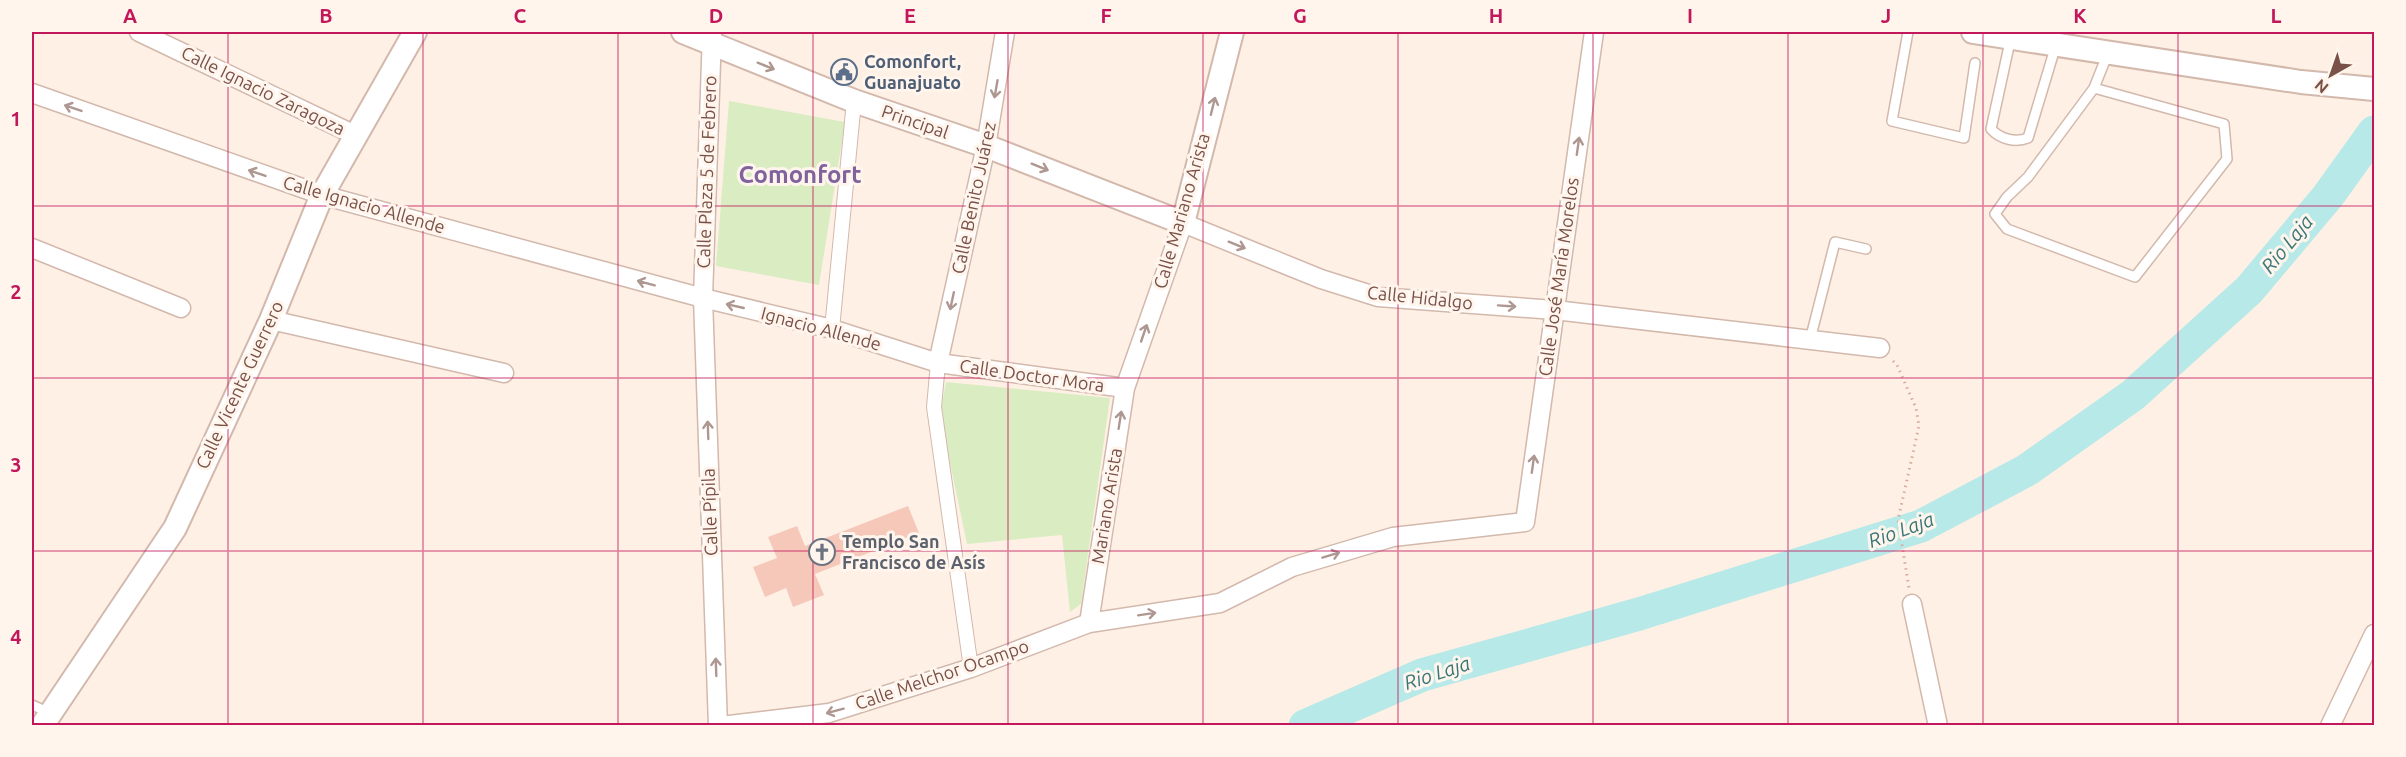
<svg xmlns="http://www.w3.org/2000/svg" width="2406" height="757" font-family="Ubuntu,sans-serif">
<rect width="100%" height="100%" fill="#fef0e5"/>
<g fill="#daedc2">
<path d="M 729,101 L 845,122 L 819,285 L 716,266 Z"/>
<path d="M 946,382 L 1110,398 L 1081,604 L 1070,612 L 1062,535 L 967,544 L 940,415 Z"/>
</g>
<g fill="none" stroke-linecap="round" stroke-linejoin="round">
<path stroke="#b7e9e8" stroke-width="33" d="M 1305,726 L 1422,675 L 1639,614 L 1921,526 L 2027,470 L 2133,395 L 2249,290 L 2328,196 L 2374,132"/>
</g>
<path fill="#f5c8ba" d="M 908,506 L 919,533 L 815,574 L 824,595 L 793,607 L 786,588 L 765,597 L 753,567 L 777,558 L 768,537 L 797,526 L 805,546 Z"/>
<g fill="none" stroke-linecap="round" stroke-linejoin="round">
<defs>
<g id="service">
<path d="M 1908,32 L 1892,121 L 1964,138 L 1975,63"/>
<path d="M 2011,37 L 1991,129 C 2000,139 2015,143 2028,138 L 2056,45"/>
<path d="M 2094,88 L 2224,124 L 2227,159 L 2135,277 L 2007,229 L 1995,214 L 2007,197 L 2028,177 L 2094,88 L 2108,53"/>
<path d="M 1810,340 L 1835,242 L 1866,249"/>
<path d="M 32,705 L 50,713"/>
</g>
<g id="pedestrian">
<path d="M 832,329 L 854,101"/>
<path d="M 938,363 L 934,407 L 971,668"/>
</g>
<g id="minor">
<path d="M 139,32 L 355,135"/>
<path d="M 712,32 L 703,298 L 718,726"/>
<path d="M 32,93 L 322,195 L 703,298 L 832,329 L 938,363 L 1125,388"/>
<path d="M 32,248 L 181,308"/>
<path d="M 271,320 L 504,373"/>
<path d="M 938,363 L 986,146 L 1005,32"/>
<path d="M 1912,604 L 1938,726"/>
<path d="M 1089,623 L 1125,388 L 1183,223 L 1321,279 L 1378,297 L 1555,310 L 1880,348"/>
<path d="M 721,726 L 829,713 L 971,668 L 1089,623 L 1220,603 L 1292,567 L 1393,537 L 1525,522 L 1594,32"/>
<path d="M 2330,726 L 2374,634"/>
</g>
<g id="tertiary">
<path d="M 683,32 L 854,101 L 986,146 L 1183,223 L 1232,32"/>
<path d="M 1973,32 L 2301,82 L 2374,89"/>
<path d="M 42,726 L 175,528 L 271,320 L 322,195 L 415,32"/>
</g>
</defs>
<use href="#service" stroke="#d3b8ac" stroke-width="12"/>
<use href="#pedestrian" stroke="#d3b8ac" stroke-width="16"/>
<use href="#minor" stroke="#d3b8ac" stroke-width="21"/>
<use href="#tertiary" stroke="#d3b8ac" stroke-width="26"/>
<path stroke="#daab9d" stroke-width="3" stroke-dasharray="1.5 4.5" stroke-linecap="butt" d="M 1893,361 L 1897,365 L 1916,408 L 1919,426 L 1898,520 L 1909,588"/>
<use href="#service" stroke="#fff" stroke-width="9"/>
<use href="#pedestrian" stroke="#fff" stroke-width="14"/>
<use href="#minor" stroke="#fff" stroke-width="18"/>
<use href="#tertiary" stroke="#fff" stroke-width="22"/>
</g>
<defs><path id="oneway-shaft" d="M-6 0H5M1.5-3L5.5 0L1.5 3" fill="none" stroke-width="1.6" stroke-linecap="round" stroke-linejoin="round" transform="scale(1.5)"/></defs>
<g stroke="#af9791">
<use href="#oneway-shaft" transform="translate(766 66) rotate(22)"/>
<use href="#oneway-shaft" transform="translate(996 89) rotate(100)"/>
<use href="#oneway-shaft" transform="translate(1213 106) rotate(-76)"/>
<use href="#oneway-shaft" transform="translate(73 108) rotate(-161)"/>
<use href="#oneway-shaft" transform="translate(1578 146) rotate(-82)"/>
<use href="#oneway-shaft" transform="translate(1040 167) rotate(22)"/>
<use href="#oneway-shaft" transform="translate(257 173) rotate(-161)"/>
<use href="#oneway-shaft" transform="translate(1237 245) rotate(22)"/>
<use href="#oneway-shaft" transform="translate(646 283) rotate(-165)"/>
<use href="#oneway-shaft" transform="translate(952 301) rotate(102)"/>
<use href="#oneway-shaft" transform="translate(735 306) rotate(-167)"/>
<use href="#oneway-shaft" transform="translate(1507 306) rotate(4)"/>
<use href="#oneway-shaft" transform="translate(1144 333) rotate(-71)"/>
<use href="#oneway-shaft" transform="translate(1120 420) rotate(-81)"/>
<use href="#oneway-shaft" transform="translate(708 430) rotate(-92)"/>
<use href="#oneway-shaft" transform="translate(1533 464) rotate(-82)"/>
<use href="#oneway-shaft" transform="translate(1331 555) rotate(-17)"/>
<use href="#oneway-shaft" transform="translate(1147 614) rotate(-9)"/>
<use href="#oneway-shaft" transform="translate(716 667) rotate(-92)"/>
<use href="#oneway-shaft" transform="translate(835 711) rotate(165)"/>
</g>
<path fill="none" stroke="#c2185b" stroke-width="1.5" stroke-opacity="0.55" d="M 228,32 L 228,726M 423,32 L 423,726M 618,32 L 618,726M 813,32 L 813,726M 1008,32 L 1008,726M 1203,32 L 1203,726M 1398,32 L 1398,726M 1593,32 L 1593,726M 1788,32 L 1788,726M 1983,32 L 1983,726M 2178,32 L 2178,726M 32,206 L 2374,206M 32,378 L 2374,378M 32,551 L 2374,551"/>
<defs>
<symbol id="civic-ring" viewBox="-11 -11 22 22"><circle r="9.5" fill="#fff5ec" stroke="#5c6f8a" stroke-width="1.5"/><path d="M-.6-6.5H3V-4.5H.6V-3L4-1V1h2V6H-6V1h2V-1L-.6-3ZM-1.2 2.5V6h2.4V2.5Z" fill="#5c6f8a"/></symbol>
<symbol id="church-ring" viewBox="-11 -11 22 22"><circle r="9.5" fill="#fff5ec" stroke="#6b7280" stroke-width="1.5"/><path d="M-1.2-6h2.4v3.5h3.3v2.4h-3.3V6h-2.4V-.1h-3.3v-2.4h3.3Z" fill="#6b7280"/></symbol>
</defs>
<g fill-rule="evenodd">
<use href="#civic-ring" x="829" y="57" width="30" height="30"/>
<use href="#church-ring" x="807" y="537" width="30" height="30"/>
</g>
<g text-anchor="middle" stroke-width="6" stroke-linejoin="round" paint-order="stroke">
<g font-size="18" font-weight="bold" fill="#4e5e75" stroke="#fff5ec" text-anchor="start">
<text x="864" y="68">Comonfort,<tspan x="864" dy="21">Guanajuato</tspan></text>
</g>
<g font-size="18" fill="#795148" stroke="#fff5ec">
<text transform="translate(263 91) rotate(26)" y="6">Calle Ignacio Zaragoza</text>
<text transform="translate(915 122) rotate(19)" y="6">Principal</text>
<text transform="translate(707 172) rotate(-88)" y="6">Calle Plaza 5 de Febrero</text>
<text transform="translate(974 198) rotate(-78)" y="6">Calle Benito Juárez</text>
<text transform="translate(364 205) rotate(16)" y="6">Calle Ignacio Allende</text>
<text transform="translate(1182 211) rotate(-74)" y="6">Calle Mariano Arista</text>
<text transform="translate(1559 277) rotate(-82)" y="6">Calle José María Morelos</text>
<text transform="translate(1420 298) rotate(6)" y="6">Calle Hidalgo</text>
<text transform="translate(821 329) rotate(15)" y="6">Ignacio Allende</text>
<text transform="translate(1032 376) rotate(8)" y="6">Calle Doctor Mora</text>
<text transform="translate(240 385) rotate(-65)" y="6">Calle Vicente Guerrero</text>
<text transform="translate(1107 506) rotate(-81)" y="6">Mariano Arista</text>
<text transform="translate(710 512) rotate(-92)" y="6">Calle Pípila</text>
<text transform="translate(942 675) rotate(-19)" y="6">Calle Melchor Ocampo</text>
</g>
<g font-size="18" font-weight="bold" fill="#5b616d" stroke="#fff5ec" text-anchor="start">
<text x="842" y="548">Templo San<tspan x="842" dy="21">Francisco de Asís</tspan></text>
</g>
<g font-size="20" font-style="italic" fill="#387778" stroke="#fff5ec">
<text transform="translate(2287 244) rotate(-50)" y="7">Rio Laja</text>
<text transform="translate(1901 530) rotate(-20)" y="7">Rio Laja</text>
<text transform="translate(1437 673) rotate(-18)" y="7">Rio Laja</text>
</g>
<g font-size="24" font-weight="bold" fill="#80639d" stroke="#fff5ec">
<text x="800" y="183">Comonfort</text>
</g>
</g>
<rect width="2406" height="757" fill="none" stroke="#fff5ec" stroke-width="66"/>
<g transform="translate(2331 75) rotate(220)" stroke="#fff5ec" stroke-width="4.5" paint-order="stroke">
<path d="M0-4.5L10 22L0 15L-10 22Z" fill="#795148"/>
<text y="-9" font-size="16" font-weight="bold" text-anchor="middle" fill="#795148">N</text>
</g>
<rect x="33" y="33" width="2340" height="691" fill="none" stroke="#c2185b" stroke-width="2"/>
<g font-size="20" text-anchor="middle" font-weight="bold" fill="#c2185b">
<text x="130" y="23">A</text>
<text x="326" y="23">B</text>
<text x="520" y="23">C</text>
<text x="716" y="23">D</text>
<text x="910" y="23">E</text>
<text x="1106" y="23">F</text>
<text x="1300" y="23">G</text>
<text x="1496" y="23">H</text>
<text x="1690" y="23">I</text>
<text x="1886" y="23">J</text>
<text x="2080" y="23">K</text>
<text x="2276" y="23">L</text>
<text x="16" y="126">1</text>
<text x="16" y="299">2</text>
<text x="16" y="472">3</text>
<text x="16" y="644">4</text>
</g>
</svg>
